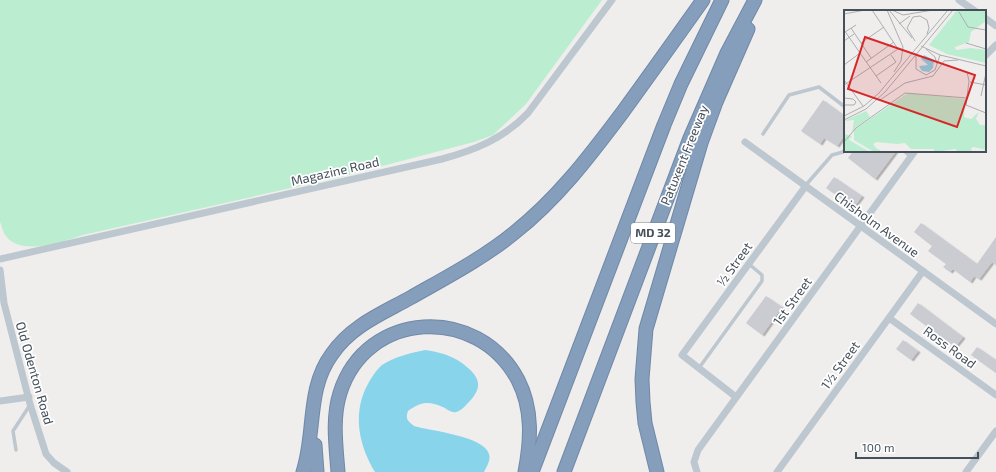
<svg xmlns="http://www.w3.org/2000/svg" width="996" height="472" font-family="'Exo 2',sans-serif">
<defs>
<filter id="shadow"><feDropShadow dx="2.5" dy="1.5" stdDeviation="0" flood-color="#0004"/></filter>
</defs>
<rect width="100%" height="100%" fill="#f0eded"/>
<path fill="#bbeed0" d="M 0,0 L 602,0 L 526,104 L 493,135 L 474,142 L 344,176 L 83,235 C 65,241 21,257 6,236 C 3,233 2,226 0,222 Z"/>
<path fill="#88d4eb" d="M 425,350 C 439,352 451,355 462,363 C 479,376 485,386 468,403 C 465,406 461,411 456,412 C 452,413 448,410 445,408 C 429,401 422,401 408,411 C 405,419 408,421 414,426 C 431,431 484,436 489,454 C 491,460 487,466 484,472 L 375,472 C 358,444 352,411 369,382 C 372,377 377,369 382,365 C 394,357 410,353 425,350 Z"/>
<g fill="#caccd2" filter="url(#shadow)">
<path d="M 823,100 L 845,116 L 845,135 L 837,146 L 824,138 L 820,144 L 801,131 Z"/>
<path d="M 853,151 L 896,151 L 875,179 L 848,158 Z"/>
<path d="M 834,177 L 862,196 L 854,207 L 826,188 Z"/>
<path d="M 921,223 L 977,264 L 996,237 L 996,265 L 992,262 L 979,279 L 974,276 L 970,282 L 953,269 L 950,272 L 943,267 L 946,264 L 928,251 L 932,246 L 914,232 Z"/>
<path d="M 766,296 L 782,307 L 762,335 L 746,323 Z"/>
<path d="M 918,303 L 963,337 L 955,347 L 910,314 Z"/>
<path d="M 903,340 L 918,351 L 911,360 L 896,349 Z"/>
<path d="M 977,347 L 996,360 L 996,373 L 971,355 Z"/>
</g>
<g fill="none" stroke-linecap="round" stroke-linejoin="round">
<defs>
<g id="highway">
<path d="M 315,445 L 317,472"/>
<path d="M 303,472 C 316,433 306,389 332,354 C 351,326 381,314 410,298 C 445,278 482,259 514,233 C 557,199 589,157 622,113 C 649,76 676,38 703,0"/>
<path d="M 338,472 C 336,446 332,418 340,393 C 366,310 478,304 518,380 C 533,409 531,441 525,472"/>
<path d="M 532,472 L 664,125 L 681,84 L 722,0"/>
<path d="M 564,472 L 690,138 L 727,53 L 755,0"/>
<path d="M 657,472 L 645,423 L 643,402 L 642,379 L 646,329 L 701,143 L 716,102 L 748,29"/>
</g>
</defs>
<use href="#highway" stroke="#7089a8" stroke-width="15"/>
<g stroke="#bdc7cf" stroke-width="3.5">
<path d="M 763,134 L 789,95 L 819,87 L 845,107"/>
<path d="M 904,151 L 911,157"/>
<path d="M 805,186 L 832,155 L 843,152 L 845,149"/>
<path d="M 699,368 L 762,281 L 762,275 L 749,264"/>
<path d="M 16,450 L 13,431 L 30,405"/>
</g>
<g stroke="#bdc7cf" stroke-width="7">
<path d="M 959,0 L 975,11"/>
<path d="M 985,18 L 996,26"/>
<path d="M 985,56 L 996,45"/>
<path d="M 745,142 L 996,324"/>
<path d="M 0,259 L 442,159 C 475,150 503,139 528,113 L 612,0"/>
<path d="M 0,270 L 4,303 L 30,404 L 46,454 L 54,463 L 67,472"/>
<path d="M 889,318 L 996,395"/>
<path d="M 736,397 L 682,355 L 805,187"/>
<path d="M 0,401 L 29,397"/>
<path d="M 697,472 L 694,462 L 698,450 L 915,151"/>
<path d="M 777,472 L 923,271"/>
<path d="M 966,472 L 996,431"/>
</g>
<use href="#highway" stroke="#859ebc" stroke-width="13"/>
</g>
<g text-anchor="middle" stroke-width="3.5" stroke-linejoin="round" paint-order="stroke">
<rect fill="#fff" stroke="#7d848c" stroke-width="1" x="631" y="223" width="44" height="20" rx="3"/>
<g font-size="12" font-weight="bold" fill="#45505a">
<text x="653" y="237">MD 32</text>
</g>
<g font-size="13" fill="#45505a" stroke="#fff">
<text transform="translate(684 155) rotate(-68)" y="5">Patuxent Freeway</text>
<text transform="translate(335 171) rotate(-13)" y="5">Magazine Road</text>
<text transform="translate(877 224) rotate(36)" y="5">Chisholm Avenue</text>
<text transform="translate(734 264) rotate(-54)" y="5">½ Street</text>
<text transform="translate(792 301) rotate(-54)" y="5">1st Street</text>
<text transform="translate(950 347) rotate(36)" y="5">Ross Road</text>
<text transform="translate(840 365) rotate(-54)" y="5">1½ Street</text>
<text transform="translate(35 373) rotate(74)" y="5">Old Odenton Road</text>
</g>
</g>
<g transform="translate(844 10)">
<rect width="142" height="142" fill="#f0eded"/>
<path d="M 113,0 L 142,0 L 142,11 L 127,22 L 125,32 L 111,37 L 112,40 L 127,38 L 142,40 L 142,53 L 103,44 L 85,35 ZM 64,83 L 121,89 L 120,107 L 127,109 L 135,102 L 132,109 L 136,115 L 142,115 L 142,140 L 130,137 L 127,138 L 128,142 L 113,142 L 112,139 L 90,142 L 90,139 L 67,139 L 61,133 L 53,134 L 32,132 L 29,134 L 32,138 L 39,142 L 30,142 L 10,130 L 10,120 ZM 22,101 L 26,107 L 11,118 L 8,123 L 10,110 L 0,111 ZM 0,124 L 8,126 L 5,130 L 26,142 L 0,142 Z" fill="#bbeed0"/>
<path d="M 80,45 L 90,50 L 89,58 L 85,62 L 78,61 L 75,56 L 84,55 L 77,49 Z" fill="#88d4eb"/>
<path fill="none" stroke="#acaeb2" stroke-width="1" d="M 43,0 L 59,37 L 57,51 L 50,62M 45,0 L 68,28M 48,0 L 59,5 L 89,0M 115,2 L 124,17 L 142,20M 0,4 L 21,0M 55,14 L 66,6M 7,18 L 27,48M 0,20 L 37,73M 1,22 L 12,15M 0,31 L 10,24M 71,31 L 63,18 L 69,7 L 76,6 L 83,10 L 85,18 L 83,24M 17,33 L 40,17M 122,33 L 142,39M 77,36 L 96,45 L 142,56M 82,39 L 91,47 L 93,54M 72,46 L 72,59 L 82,65 L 91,60 L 96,45M 22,52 L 50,32M 0,55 L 16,43M 123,62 L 125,71 L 122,95 L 142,103M 32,66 L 52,52 L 47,45M 0,70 L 19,96M 126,72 L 142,75M 0,75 L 54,39 L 28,0M 137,86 L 142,63M 0,88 L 9,89 L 12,92 L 10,95 L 0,95M 36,90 L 61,73 L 89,66 L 100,51 L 114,50M 0,106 L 20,96 L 35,83 L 104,0M 0,110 L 22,99 L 41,82 L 109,0M 0,132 L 12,118 L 61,83 L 123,88"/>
<path fill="#d62828" fill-opacity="0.15" stroke="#d62828" stroke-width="2" d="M 21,27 L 131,65 L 113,117 L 4,79 Z"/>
<rect width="142" height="142" fill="none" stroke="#45505a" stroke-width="2"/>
</g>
<path d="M856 452v6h122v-6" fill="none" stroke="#45505a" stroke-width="2"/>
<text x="862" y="452" font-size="12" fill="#45505a" stroke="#ffffff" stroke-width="3" paint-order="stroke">100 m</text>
</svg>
